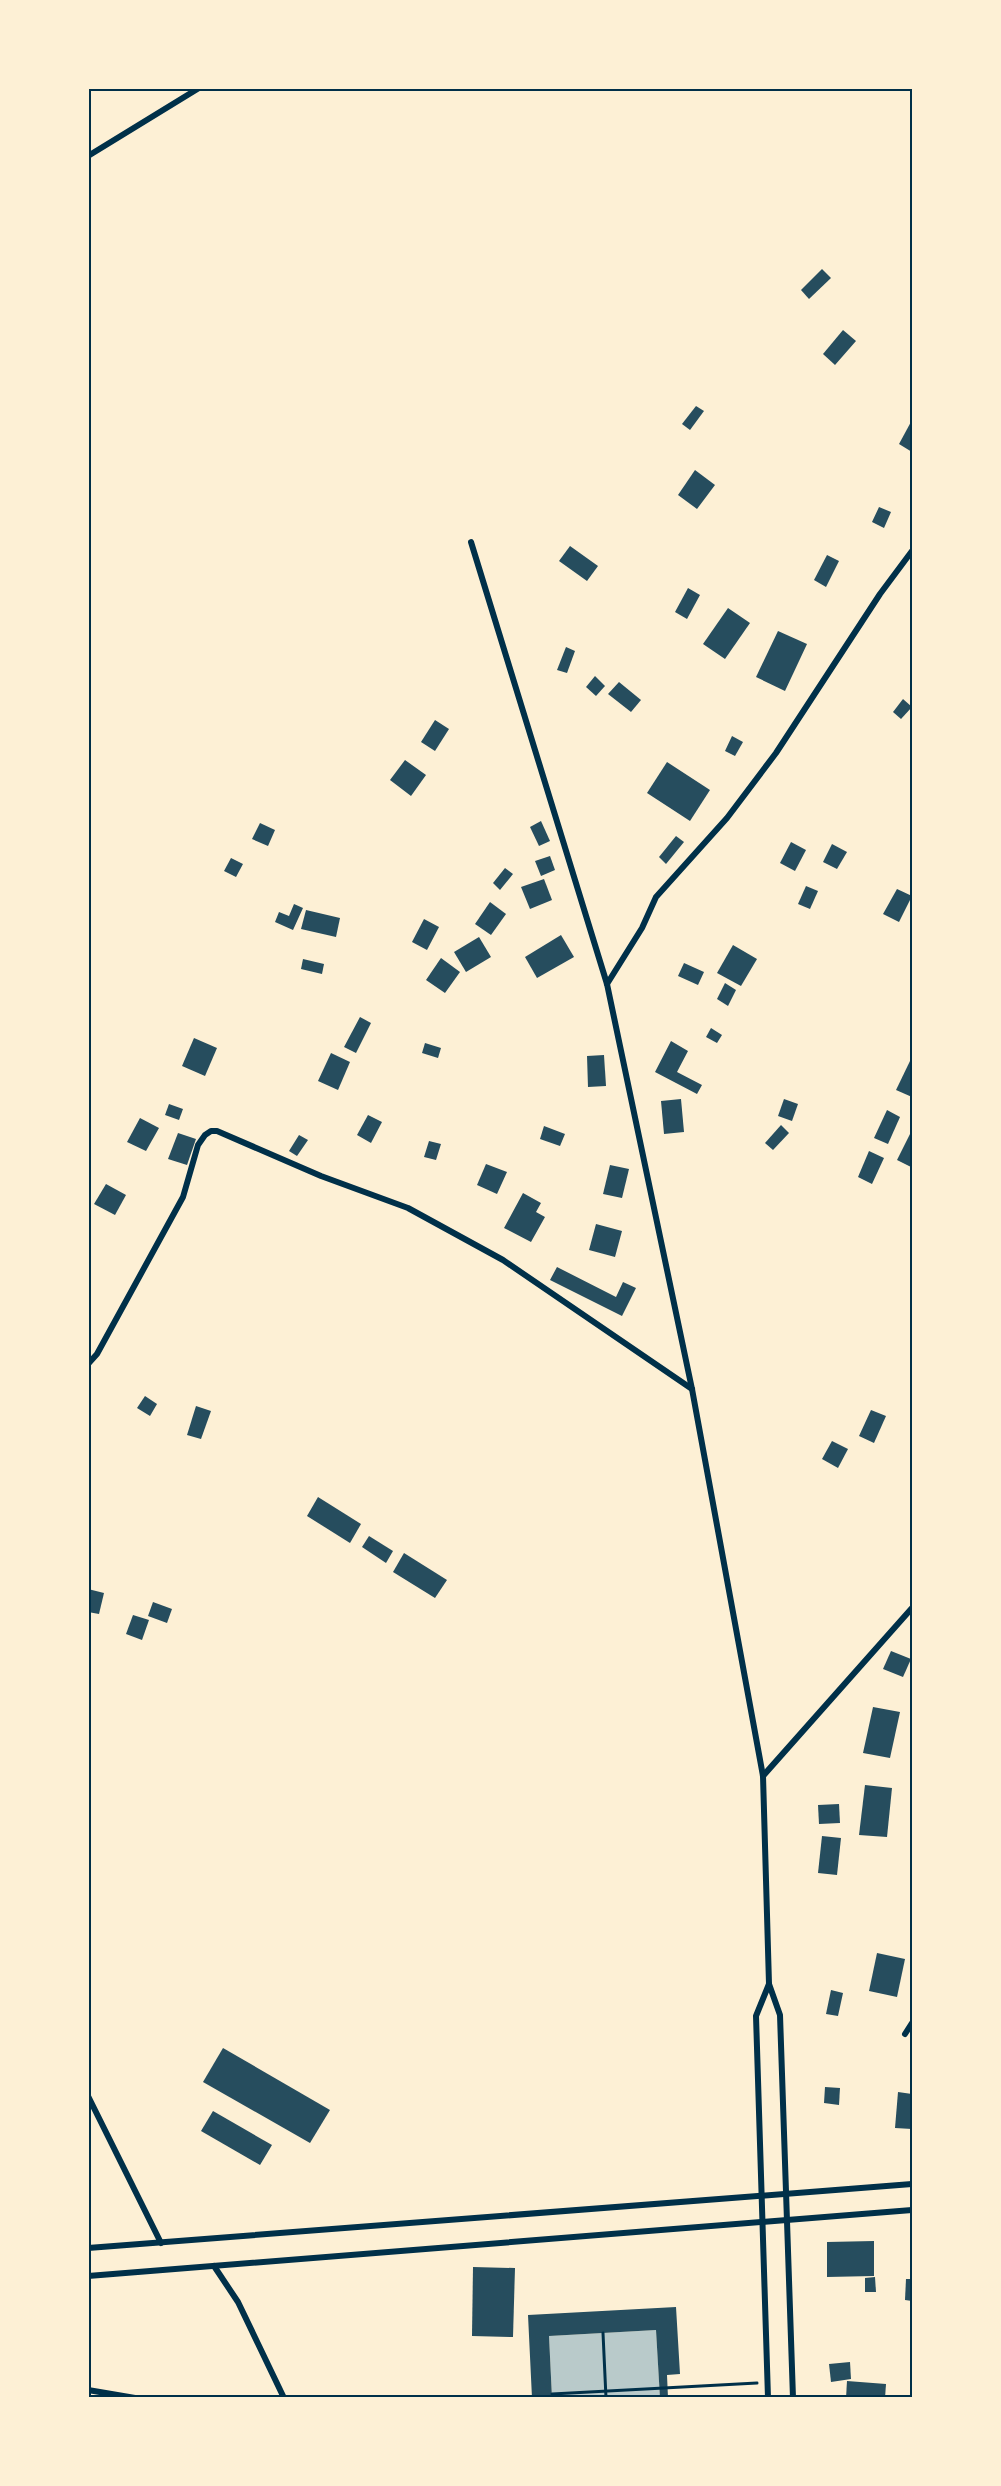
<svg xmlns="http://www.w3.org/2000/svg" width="1001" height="2486" font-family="Poppins,sans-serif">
<rect width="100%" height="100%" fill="#fdf0d5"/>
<path fill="#b9caca" d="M 656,2330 L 660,2397 L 552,2397 L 549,2336 Z"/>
<g fill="#264d5e">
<path d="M 822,269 L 831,278 L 809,299 L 801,290 Z"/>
<path d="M 843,330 L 856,341 L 835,365 L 823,354 Z"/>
<path d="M 696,406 L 704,411 L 690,430 L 682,424 Z"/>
<path d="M 912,420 L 912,452 L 899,444 Z"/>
<path d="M 695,470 L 715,485 L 697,509 L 678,495 Z"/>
<path d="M 879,507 L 891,512 L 884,528 L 872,522 Z"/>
<path d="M 570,546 L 598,566 L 587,581 L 559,561 Z"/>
<path d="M 827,555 L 839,561 L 826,587 L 814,580 Z"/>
<path d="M 688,588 L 700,595 L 687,619 L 675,612 Z"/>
<path d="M 728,608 L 750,623 L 725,659 L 703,644 Z"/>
<path d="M 778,631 L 807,644 L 785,691 L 756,677 Z"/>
<path d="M 566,647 L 575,651 L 567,673 L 557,670 Z"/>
<path d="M 595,676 L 605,686 L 596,696 L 586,687 Z"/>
<path d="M 619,682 L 641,700 L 631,712 L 608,694 Z"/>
<path d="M 903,699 L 912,707 L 901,719 L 893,712 Z"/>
<path d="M 435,720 L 449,729 L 435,751 L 421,742 Z"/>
<path d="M 732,736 L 743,742 L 735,756 L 725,751 Z"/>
<path d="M 405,760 L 426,775 L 411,796 L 390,780 Z"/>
<path d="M 667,762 L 710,790 L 690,821 L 647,793 Z"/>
<path d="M 541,821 L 550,841 L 539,846 L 530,827 Z"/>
<path d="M 260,823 L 275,830 L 268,846 L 252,839 Z"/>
<path d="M 676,836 L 684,842 L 666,864 L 659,857 Z"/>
<path d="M 791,842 L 806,850 L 795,871 L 780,863 Z"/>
<path d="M 832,844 L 847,852 L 837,869 L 823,862 Z"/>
<path d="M 550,856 L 555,870 L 541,876 L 535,861 Z"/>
<path d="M 231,858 L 243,864 L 236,877 L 224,871 Z"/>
<path d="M 505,868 L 513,874 L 500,890 L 493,883 Z"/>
<path d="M 544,879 L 552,900 L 530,909 L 521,887 Z"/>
<path d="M 806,886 L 818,891 L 810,909 L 798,904 Z"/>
<path d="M 897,889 L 912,896 L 899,922 L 883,914 Z"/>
<path d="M 490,902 L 506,914 L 491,935 L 475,924 Z"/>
<path d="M 294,904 L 303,908 L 293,930 L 275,922 L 279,912 L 289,916 Z"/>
<path d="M 306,910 L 340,918 L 336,937 L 301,929 Z"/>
<path d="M 424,919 L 439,927 L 427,950 L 412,942 Z"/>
<path d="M 561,935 L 574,957 L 537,978 L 525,957 Z"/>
<path d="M 479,937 L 491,957 L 466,972 L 454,952 Z"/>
<path d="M 733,945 L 757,959 L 741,986 L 717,973 Z"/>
<path d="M 441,958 L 460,972 L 445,993 L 426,980 Z"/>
<path d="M 303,959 L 324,964 L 322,974 L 301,969 Z"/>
<path d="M 684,963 L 704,972 L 698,985 L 678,976 Z"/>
<path d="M 725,983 L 736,990 L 728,1006 L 717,999 Z"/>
<path d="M 360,1017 L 371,1023 L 356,1053 L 344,1047 Z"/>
<path d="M 711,1028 L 722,1035 L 717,1043 L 706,1037 Z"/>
<path d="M 194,1038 L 217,1048 L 205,1076 L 182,1066 Z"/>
<path d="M 671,1041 L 688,1051 L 677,1072 L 702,1085 L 697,1094 L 655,1072 Z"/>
<path d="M 425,1043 L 441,1048 L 438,1058 L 422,1053 Z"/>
<path d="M 331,1053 L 350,1062 L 338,1090 L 318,1081 Z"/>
<path d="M 604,1055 L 606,1086 L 588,1087 L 587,1056 Z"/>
<path d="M 910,1061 L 912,1062 L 912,1097 L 896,1090 Z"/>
<path d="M 681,1099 L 684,1132 L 664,1134 L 661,1101 Z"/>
<path d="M 784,1099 L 798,1104 L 792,1121 L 778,1116 Z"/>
<path d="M 169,1104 L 183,1109 L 179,1120 L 165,1115 Z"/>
<path d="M 887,1110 L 900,1117 L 888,1144 L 874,1138 Z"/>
<path d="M 368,1115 L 382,1122 L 371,1143 L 357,1135 Z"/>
<path d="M 140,1118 L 159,1128 L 146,1151 L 127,1142 Z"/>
<path d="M 781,1125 L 789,1133 L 773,1150 L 765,1143 Z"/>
<path d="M 544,1126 L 565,1134 L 560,1146 L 540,1139 Z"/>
<path d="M 178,1133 L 196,1139 L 187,1165 L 168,1159 Z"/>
<path d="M 910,1134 L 912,1135 L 911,1167 L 897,1160 Z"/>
<path d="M 299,1135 L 308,1140 L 297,1156 L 289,1151 Z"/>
<path d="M 429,1141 L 441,1144 L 436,1160 L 424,1157 Z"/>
<path d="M 869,1151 L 884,1158 L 872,1184 L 858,1177 Z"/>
<path d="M 486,1164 L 507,1172 L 497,1194 L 477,1185 Z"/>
<path d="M 610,1165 L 629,1169 L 622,1198 L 603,1194 Z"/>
<path d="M 106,1184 L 126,1195 L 115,1215 L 94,1204 Z"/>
<path d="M 523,1193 L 541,1203 L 536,1212 L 545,1217 L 531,1242 L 504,1228 Z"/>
<path d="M 596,1224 L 622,1231 L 615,1257 L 589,1250 Z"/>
<path d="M 557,1267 L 616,1297 L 623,1282 L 636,1288 L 622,1316 L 550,1280 Z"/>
<path d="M 145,1396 L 157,1404 L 150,1416 L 137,1408 Z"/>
<path d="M 196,1406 L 211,1411 L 201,1439 L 187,1435 Z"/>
<path d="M 871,1410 L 886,1416 L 874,1443 L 859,1436 Z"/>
<path d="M 832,1441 L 848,1449 L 838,1468 L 822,1459 Z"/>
<path d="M 318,1497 L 361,1524 L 350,1543 L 307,1516 Z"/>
<path d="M 369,1536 L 393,1551 L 386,1563 L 362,1547 Z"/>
<path d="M 404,1553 L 447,1580 L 435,1598 L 393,1572 Z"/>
<path d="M 88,1589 L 104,1593 L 99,1614 L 88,1612 Z"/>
<path d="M 153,1602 L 172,1609 L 167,1623 L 148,1616 Z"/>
<path d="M 133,1615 L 149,1620 L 142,1640 L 126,1634 Z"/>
<path d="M 891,1651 L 911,1659 L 903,1677 L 883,1669 Z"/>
<path d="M 873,1707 L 900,1712 L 890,1758 L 863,1753 Z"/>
<path d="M 865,1785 L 892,1788 L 887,1837 L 859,1835 Z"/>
<path d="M 839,1804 L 840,1823 L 819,1824 L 818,1805 Z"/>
<path d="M 822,1836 L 841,1838 L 837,1875 L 818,1873 Z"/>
<path d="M 877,1953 L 905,1959 L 897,1997 L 869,1991 Z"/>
<path d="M 831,1990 L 843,1993 L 838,2016 L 826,2014 Z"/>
<path d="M 223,2048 L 330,2110 L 310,2143 L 203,2082 Z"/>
<path d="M 825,2087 L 840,2088 L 839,2105 L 824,2103 Z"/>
<path d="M 898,2092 L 912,2094 L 912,2129 L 895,2128 Z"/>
<path d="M 213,2111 L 272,2145 L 260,2165 L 201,2131 Z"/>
<path d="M 874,2241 L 874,2276 L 827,2277 L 827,2242 Z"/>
<path d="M 473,2267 L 515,2268 L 513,2337 L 472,2336 Z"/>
<path d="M 875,2277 L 876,2292 L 865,2292 L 865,2278 Z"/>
<path d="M 906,2279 L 912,2279 L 912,2301 L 905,2300 Z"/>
<path d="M 676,2307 L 680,2374 L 667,2375 L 668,2398 L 660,2398 L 656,2330 L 549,2336 L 552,2398 L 532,2398 L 528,2315 Z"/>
<path d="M 850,2362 L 851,2379 L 831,2382 L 829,2364 Z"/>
<path d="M 847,2381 L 886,2384 L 885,2398 L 846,2398 Z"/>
</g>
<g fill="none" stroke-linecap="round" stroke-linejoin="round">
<g stroke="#003049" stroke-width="3">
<path d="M 603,2333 L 606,2398"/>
<path d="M 552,2394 L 757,2383"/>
</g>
<g stroke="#003049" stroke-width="6">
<path d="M 88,156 L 199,88"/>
<path d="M 471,542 L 607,984 L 692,1389 L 763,1776 L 769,1984"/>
<path d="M 607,984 L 642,928 L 656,897 L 727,818 L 776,753 L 880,594 L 912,551"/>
<path d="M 88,1364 L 97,1354 L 183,1197 L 198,1145 L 205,1135 L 211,1131 L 217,1131 L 321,1176 L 408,1208 L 503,1260 L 692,1389"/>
<path d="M 763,1776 L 912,1608"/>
<path d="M 905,2034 L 912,2023"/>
<path d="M 88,2096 L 161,2243"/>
<path d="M 88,2248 L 912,2184"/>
<path d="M 214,2266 L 238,2302 L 284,2398"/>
<path d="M 88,2276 L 912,2210"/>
<path d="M 88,2390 L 135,2398"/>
<path d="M 768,2398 L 756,2016 L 769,1984 L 780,2015 L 793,2398"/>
</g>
</g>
<rect width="1001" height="2486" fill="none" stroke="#fdf0d5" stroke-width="180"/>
<rect x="90" y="90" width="821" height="2306" fill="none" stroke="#003049" stroke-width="2"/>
</svg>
